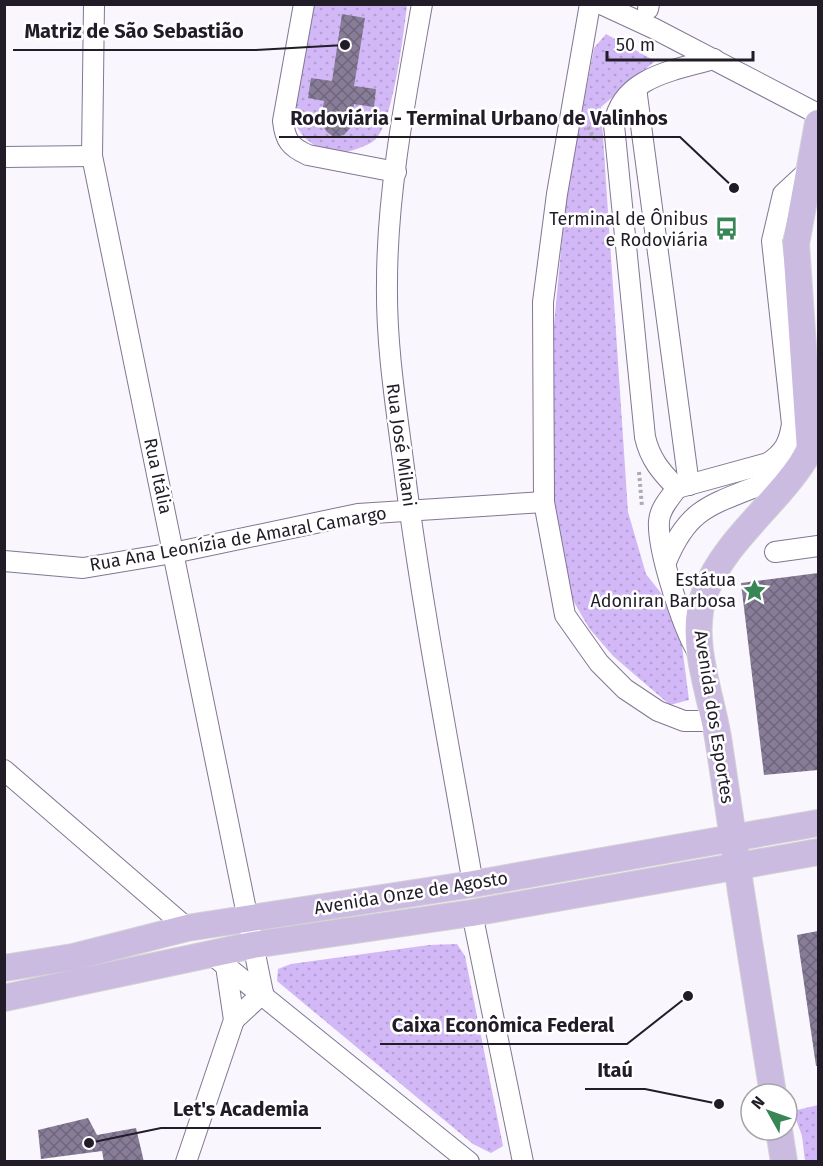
<svg xmlns="http://www.w3.org/2000/svg" width="823" height="1166" font-family="'Fira Sans',sans-serif">
<defs>
<pattern id="park-dots" width="8" height="8" patternUnits="userSpaceOnUse" patternTransform="scale(1.5)"><rect width="8" height="8" fill="#d2b8f6"/><path d="M2 2h.1M6 6h.1" fill="none" stroke="#b49ed3" stroke-width="1.8" stroke-linecap="round"/></pattern>
<pattern id="building-cross-hatch" width="8" height="8" patternUnits="userSpaceOnUse" patternTransform="scale(1.5)"><rect width="8" height="8" fill="#887d98"/><path d="M0 0l8 8M0 8l8-8" fill="none" stroke="#6f667c"/></pattern>
</defs>
<rect width="100%" height="100%" fill="#f9f6fd"/>
<g fill="url(#park-dots)">
<path d="M 312,5 L 407,5 C 404,32 393,121 376,139 C 366,148 345,152 333,156 C 311,144 298,137 291,112 Z"/>
<path d="M 606,34 L 655,61 L 601,107 L 628,512 L 646,574 L 678,615 L 689,700 L 670,705 L 613,656 L 589,628 L 571,597 L 554,522 L 552,445 L 554,325 L 566,197 L 594,48 Z"/>
<path d="M 457,944 L 465,956 L 503,1146 L 491,1153 L 473,1144 L 277,981 L 278,969 L 291,964 L 429,945 Z"/>
<path d="M 818,1105 L 818,1161 L 805,1161 L 802,1136 L 793,1111 Z"/>
</g>
<g fill="url(#building-cross-hatch)">
<path d="M 342,14 L 365,18 L 354,86 L 376,89 L 374,107 L 354,104 L 351,127 L 344,135 L 334,137 L 327,132 L 320,122 L 324,101 L 308,98 L 311,78 L 332,81 Z"/>
<path d="M 818,573 L 818,770 L 764,775 L 741,583 Z"/>
<path d="M 818,931 L 818,1066 L 816,1066 L 797,935 Z"/>
<path d="M 88,1118 L 97,1135 L 136,1128 L 144,1162 L 104,1162 L 102,1151 L 41,1159 L 38,1130 Z"/>
</g>
<g fill="none" stroke-linecap="round" stroke-linejoin="round">
<defs>
<g id="minor">
<path d="M 94,4 L 92,156 L 263,993"/>
<path d="M 304,4 L 283,121 C 285,140 290,147 308,155 L 396,172"/>
<path d="M 422,4 C 406,95 387,191 387,283 C 386,345 396,406 404,468 C 422,607 449,746 473,884"/>
<path d="M 590,4 L 557,194 L 543,302 L 544,502 L 565,615 L 599,663 L 625,689 L 658,711 L 684,721 L 716,721"/>
<path d="M 601,4 L 655,29 L 818,114"/>
<path d="M 648,9 L 649,4"/>
<path d="M 714,59 C 675,70 621,77 614,125 L 645,437 C 650,459 661,472 677,488 L 768,463 C 784,453 789,443 792,424 L 772,241 L 783,194 L 809,170"/>
<path d="M 636,88 L 689,485"/>
<path d="M 4,157 L 92,156"/>
<path d="M 677,488 C 670,498 660,508 659,521 C 657,549 682,626 697,651"/>
<path d="M 775,552 L 818,546"/>
<path d="M 4,561 L 83,568 L 173,553 L 358,514 L 544,502"/>
<path d="M 666,562 C 687,511 707,506 755,487 C 770,481 785,470 800,462"/>
<path d="M 4,770 L 187,928"/>
<path d="M 472,913 L 523,1162"/>
<path d="M 211,954 L 469,1162"/>
<path d="M 234,1020 L 263,993"/>
<path d="M 186,1162 L 234,1020 L 226,966"/>
</g>
<g id="major">
<path d="M 4,968 L 73,957 L 187,928 L 473,884 L 818,823"/>
<path d="M 4,998 L 253,945 L 472,913 L 818,852"/>
<path d="M 773,1094 C 754,977 736,861 719,744 C 712,695 687,640 705,592 C 727,536 782,501 810,450 L 796,244 L 818,123"/>
<path d="M 779,1130 L 784,1162"/>
</g>
</defs>
<use href="#minor" stroke="#827792" stroke-width="22"/>
<use href="#major" stroke="#d3d2d4" stroke-width="28"/>
<g stroke="#adaab2" stroke-width="4" stroke-dasharray="3 3" stroke-linecap="butt">
<path d="M 588,127 L 596,142"/>
<path d="M 639,472 L 642,507"/>
</g>
<use href="#minor" stroke="#fff" stroke-width="20"/>
<use href="#major" stroke="#cbbbe0" stroke-width="26"/>
</g>
<defs>
<symbol id="bus-bare" viewBox="-9 -9 18 18"><path d="M-5-6H5V4H4V6H2V4H-2V6H-4V4H-5ZM-3.5-4V0h7V-4ZM-3.5 1.2v1.5H-2V1.2ZM2 1.2v1.5H3.5V1.2Z" fill="#388656" stroke="#fff" stroke-width="2.5" paint-order="stroke"/></symbol>
<symbol id="sight-bare" viewBox="-9 -9 18 18"><path d="M0-6L1.8-2.2L6-1.7L2.9 1.2L3.7 5.4L0 3.3L-3.7 5.4L-2.9 1.2L-6-1.7L-1.8-2.2Z" fill="#388656" stroke="#fff" stroke-width="2.5" paint-order="stroke"/></symbol>
</defs>
<g fill-rule="evenodd">
<use href="#bus-bare" x="710" y="212" width="33" height="33"/>
<use href="#sight-bare" x="738" y="574" width="33" height="33"/>
</g>
<g text-anchor="middle" stroke-width="5" stroke-linejoin="round" paint-order="stroke">
<g font-size="18" fill="#211c27" stroke="#fff" text-anchor="end">
<text x="708" y="225">Terminal de Ônibus<tspan x="708" dy="21">e Rodoviária</tspan></text>
<text x="736" y="586">Estátua<tspan x="736" dy="21">Adoniran Barbosa</tspan></text>
</g>
<g font-size="18" fill="#211c27" stroke="#fff">
<text transform="translate(401 445) rotate(82)" y="6">Rua José Milani</text>
<text transform="translate(158 476) rotate(78)" y="6">Rua Itália</text>
<text transform="translate(238 539) rotate(-10)" y="6">Rua Ana Leonízia de Amaral Camargo</text>
<text transform="translate(714 717) rotate(81)" y="6">Avenida dos Esportes</text>
<text transform="translate(411 893) rotate(-9)" y="6">Avenida Onze de Agosto</text>
</g>
</g>
<path fill="none" stroke="#211c27" stroke-width="2" d="M345 45L256 50H13M734 188L680 137H279M688 996L627 1044H380M719 1104L645 1089H585M89 1143L161 1128H321"/>
<g fill="#211c27" stroke="#fff" stroke-width="2">
<circle cx="345" cy="45" r="6"/>
<circle cx="734" cy="188" r="6"/>
<circle cx="688" cy="996" r="6"/>
<circle cx="719" cy="1104" r="6"/>
<circle cx="89" cy="1143" r="6"/>
</g>
<g font-size="20" text-anchor="middle" font-weight="bold" fill="#211c27" stroke="#fff" stroke-width="5" stroke-linejoin="round" paint-order="stroke">
<text x="134" y="38">Matriz de São Sebastião</text>
<text x="479" y="125">Rodoviária - Terminal Urbano de Valinhos</text>
<text x="503" y="1032">Caixa Econômica Federal</text>
<text x="615" y="1077">Itaú</text>
<text x="241" y="1116">Let's Academia</text>
</g>
<rect width="823" height="1166" fill="none" stroke="#211c27" stroke-width="12"/>
<g transform="translate(769 1112) rotate(310)"><circle r="28" fill="#ffffff" stroke="#a6a4a9" stroke-width="1.5"/>
<path d="M0-4.5L10 22L0 15L-10 22Z" fill="#388656"/>
<text y="-9" font-size="16" font-weight="bold" text-anchor="middle" fill="#211c27">N</text>
</g>
<path d="M607 51v9h146v-9" fill="none" stroke="#211c27" stroke-width="3"/>
<text x="616" y="51" font-size="18" fill="#211c27" stroke="#ffffff" stroke-width="4.5" paint-order="stroke">50 m</text>
</svg>
